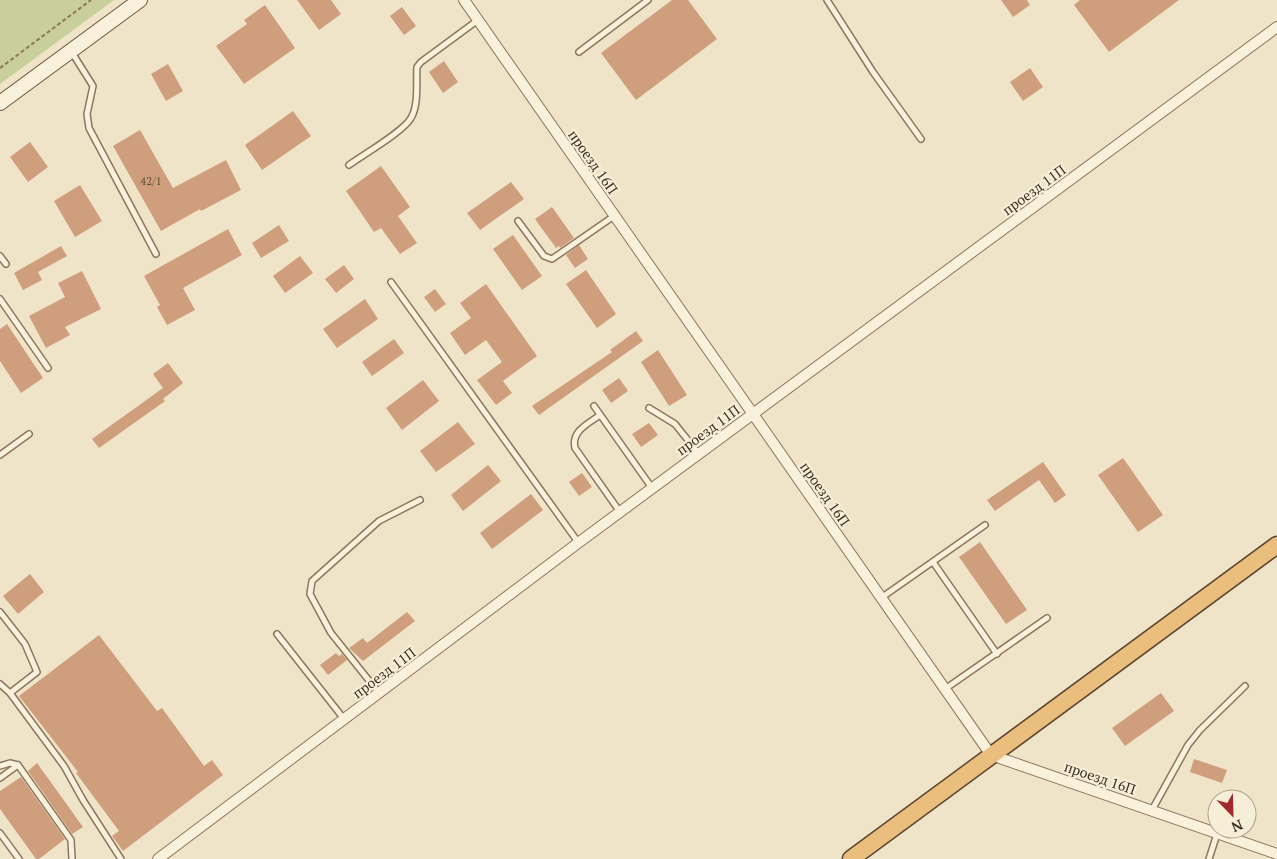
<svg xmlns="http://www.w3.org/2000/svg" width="1277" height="859" font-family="'PT Serif',serif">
<rect width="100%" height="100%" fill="#f0e4c8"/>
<path fill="#c9cf9b" d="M 0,0 L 114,0 L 0,84 Z"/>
<g fill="#cf9f7d">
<path d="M 297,0 L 331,0 L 341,14 L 319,30 Z"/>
<path d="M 672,0 L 688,0 L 717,39 L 636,100 L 601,53 Z"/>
<path d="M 1001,0 L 1027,0 L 1030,5 L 1013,17 Z"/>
<path d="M 1080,0 L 1179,0 L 1109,52 L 1074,5 Z"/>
<path d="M 265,5 L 295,48 L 244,84 L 216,46 L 247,24 L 244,20 Z"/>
<path d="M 402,7 L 416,26 L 404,35 L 390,16 Z"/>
<path d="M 444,61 L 458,82 L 443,93 L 429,72 Z"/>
<path d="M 168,64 L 183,91 L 166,101 L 151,74 Z"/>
<path d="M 1030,68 L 1043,87 L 1023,101 L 1010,82 Z"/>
<path d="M 293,111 L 311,136 L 262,170 L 245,145 Z"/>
<path d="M 140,130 L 173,188 L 226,160 L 241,190 L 201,211 L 200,209 L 161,231 L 113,146 Z"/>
<path d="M 30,142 L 48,167 L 28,182 L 10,157 Z"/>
<path d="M 381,166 L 410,207 L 398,216 L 417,243 L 400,254 L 381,228 L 374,232 L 346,191 Z"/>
<path d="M 511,182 L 524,199 L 480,230 L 467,213 Z"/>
<path d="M 80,185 L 102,221 L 75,237 L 54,201 Z"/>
<path d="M 552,207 L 574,238 L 560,248 L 559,246 L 556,248 L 535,219 Z"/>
<path d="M 279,225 L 289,241 L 261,258 L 252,243 Z"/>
<path d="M 228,229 L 242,255 L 183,288 L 195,310 L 167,325 L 157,307 L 160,305 L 144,276 Z"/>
<path d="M 513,235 L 542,276 L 522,290 L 493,249 Z"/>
<path d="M 579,245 L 588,259 L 575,268 L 566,255 Z"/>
<path d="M 61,246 L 67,256 L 38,272 L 42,280 L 23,290 L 14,273 Z"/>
<path d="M 300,256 L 313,273 L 285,293 L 273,276 Z"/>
<path d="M 344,265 L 354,279 L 336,293 L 325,279 Z"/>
<path d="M 586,270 L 616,314 L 597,328 L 566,284 Z"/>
<path d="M 82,271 L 101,309 L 65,327 L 70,335 L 46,348 L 29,316 L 65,297 L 58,283 Z"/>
<path d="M 486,284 L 537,356 L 503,381 L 512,393 L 496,405 L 477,380 L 502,362 L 486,340 L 465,355 L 450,333 L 471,318 L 460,303 Z"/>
<path d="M 435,289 L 446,304 L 435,312 L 424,297 Z"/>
<path d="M 365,299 L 378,319 L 337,348 L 323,329 Z"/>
<path d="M 7,324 L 43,378 L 21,393 L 0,361 L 0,329 Z"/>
<path d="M 636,331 L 643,341 L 539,415 L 532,406 L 612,352 L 610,350 Z"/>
<path d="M 394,339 L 404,353 L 372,376 L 362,362 Z"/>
<path d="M 658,350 L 687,395 L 669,406 L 641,362 Z"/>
<path d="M 168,363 L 183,383 L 163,399 L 165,401 L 99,448 L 92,439 L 163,388 L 153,374 Z"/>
<path d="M 619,378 L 628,391 L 611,403 L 602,390 Z"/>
<path d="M 423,380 L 439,401 L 402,430 L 386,408 Z"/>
<path d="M 458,422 L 475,444 L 436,472 L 420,451 Z"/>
<path d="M 649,423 L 658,435 L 641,447 L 632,434 Z"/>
<path d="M 1123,458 L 1163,515 L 1138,532 L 1098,475 Z"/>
<path d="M 1043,462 L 1066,495 L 1055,503 L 1039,480 L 995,511 L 987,500 Z"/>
<path d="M 488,465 L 501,481 L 463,511 L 451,495 Z"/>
<path d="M 582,473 L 592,487 L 579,496 L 569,482 Z"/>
<path d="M 531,494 L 543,510 L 492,549 L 480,533 Z"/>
<path d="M 980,542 L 1027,610 L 1006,624 L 959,557 Z"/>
<path d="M 30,574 L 44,592 L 18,614 L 3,596 Z"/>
<path d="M 407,612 L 415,621 L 363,661 L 349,648 L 363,638 L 367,643 Z"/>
<path d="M 99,635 L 157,711 L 162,708 L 204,766 L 212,760 L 223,775 L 123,851 L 112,836 L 119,831 L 76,773 L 78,772 L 19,696 Z"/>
<path d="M 336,653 L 339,656 L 342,654 L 347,660 L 328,675 L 320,665 Z"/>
<path d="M 1161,693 L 1174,711 L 1125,746 L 1112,728 Z"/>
<path d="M 1194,759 L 1227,770 L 1222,783 L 1190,772 Z"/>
<path d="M 37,763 L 83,827 L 72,834 L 28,771 Z"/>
<path d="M 21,777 L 65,839 L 39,859 L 36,859 L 0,809 L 0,791 Z"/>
</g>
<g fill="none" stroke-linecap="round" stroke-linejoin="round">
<defs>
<g id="service">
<path d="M 827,0 L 873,72 L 921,139"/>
<path d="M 71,51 L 93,86 L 87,114 L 89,128 L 156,254"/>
<path d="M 579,52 L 648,0"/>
<path d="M 349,165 C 364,154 403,132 411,118 C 419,105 416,82 417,67 L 421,62 L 478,20"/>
<path d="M 518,221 L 544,256 L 552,259 L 614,216"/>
<path d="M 0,256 L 6,264"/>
<path d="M 391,282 L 578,542"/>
<path d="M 0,299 L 48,368"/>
<path d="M 594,406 L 652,488"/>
<path d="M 649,408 L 675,424 L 699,454"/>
<path d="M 600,415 C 588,424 571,431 575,448 L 620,512"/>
<path d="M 0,455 L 29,434"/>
<path d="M 933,562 L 997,654"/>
<path d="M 881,598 L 985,525"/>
<path d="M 0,612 L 25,644 L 37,672 L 10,693"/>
<path d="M 277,634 L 344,719"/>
<path d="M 0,684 L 10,693 L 64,766 L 83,800 L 121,859"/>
<path d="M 945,689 L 1047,618"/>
<path d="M 379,693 L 331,633 L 310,594 L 312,581 L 379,521 L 420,500"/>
<path d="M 0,766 L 10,763 L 18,765 L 71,840 L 72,859"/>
<path d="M 0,778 L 18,765"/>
<path d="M 1152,810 L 1188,745 L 1200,730 L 1245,686"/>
<path d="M 0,833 L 19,859"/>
<path d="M 1209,859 L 1217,834"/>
</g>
<g id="minor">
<path d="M 464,0 L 991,755 L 1277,854"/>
<path d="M 158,859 L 578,543 L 1277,27"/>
</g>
<path id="secondary" d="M 0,103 L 140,0"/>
<path id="trunk" d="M 851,859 L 1277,545"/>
</defs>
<use href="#service" stroke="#8d765c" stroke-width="8"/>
<use href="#minor" stroke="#8d765c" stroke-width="12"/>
<use href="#secondary" stroke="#6f573f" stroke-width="16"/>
<use href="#trunk" stroke="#5b4430" stroke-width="19"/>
<path stroke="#8d765c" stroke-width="2" stroke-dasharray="4 2.5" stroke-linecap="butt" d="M 0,68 L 91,0"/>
<use href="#service" stroke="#faf1dc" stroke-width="5"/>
<use href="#minor" stroke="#faf1dc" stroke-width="10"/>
<use href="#secondary" stroke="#faf1dc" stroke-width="14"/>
<use href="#trunk" stroke="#eabe7c" stroke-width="16"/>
</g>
<g text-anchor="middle" stroke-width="4.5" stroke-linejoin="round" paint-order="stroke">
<g font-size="11" fill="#624a37">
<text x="151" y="185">42/1</text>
</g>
<g font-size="14" fill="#3d2e20" stroke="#f7eed8">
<text transform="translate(593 162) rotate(55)" y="5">проезд 16П</text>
<text transform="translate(1034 190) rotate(-36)" y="5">проезд 11П</text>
<text transform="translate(708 430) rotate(-36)" y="5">проезд 11П</text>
<text transform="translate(825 494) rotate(55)" y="5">проезд 16П</text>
<text transform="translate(384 673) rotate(-37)" y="5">проезд 11П</text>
<text transform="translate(1100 778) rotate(19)" y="5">проезд 16П</text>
</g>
</g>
<g transform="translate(1232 814) rotate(157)"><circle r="24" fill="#f7eed8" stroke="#ada18e"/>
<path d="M0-4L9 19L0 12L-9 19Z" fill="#9e2a2b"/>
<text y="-8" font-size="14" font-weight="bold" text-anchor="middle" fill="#3d2e20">N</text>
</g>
</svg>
